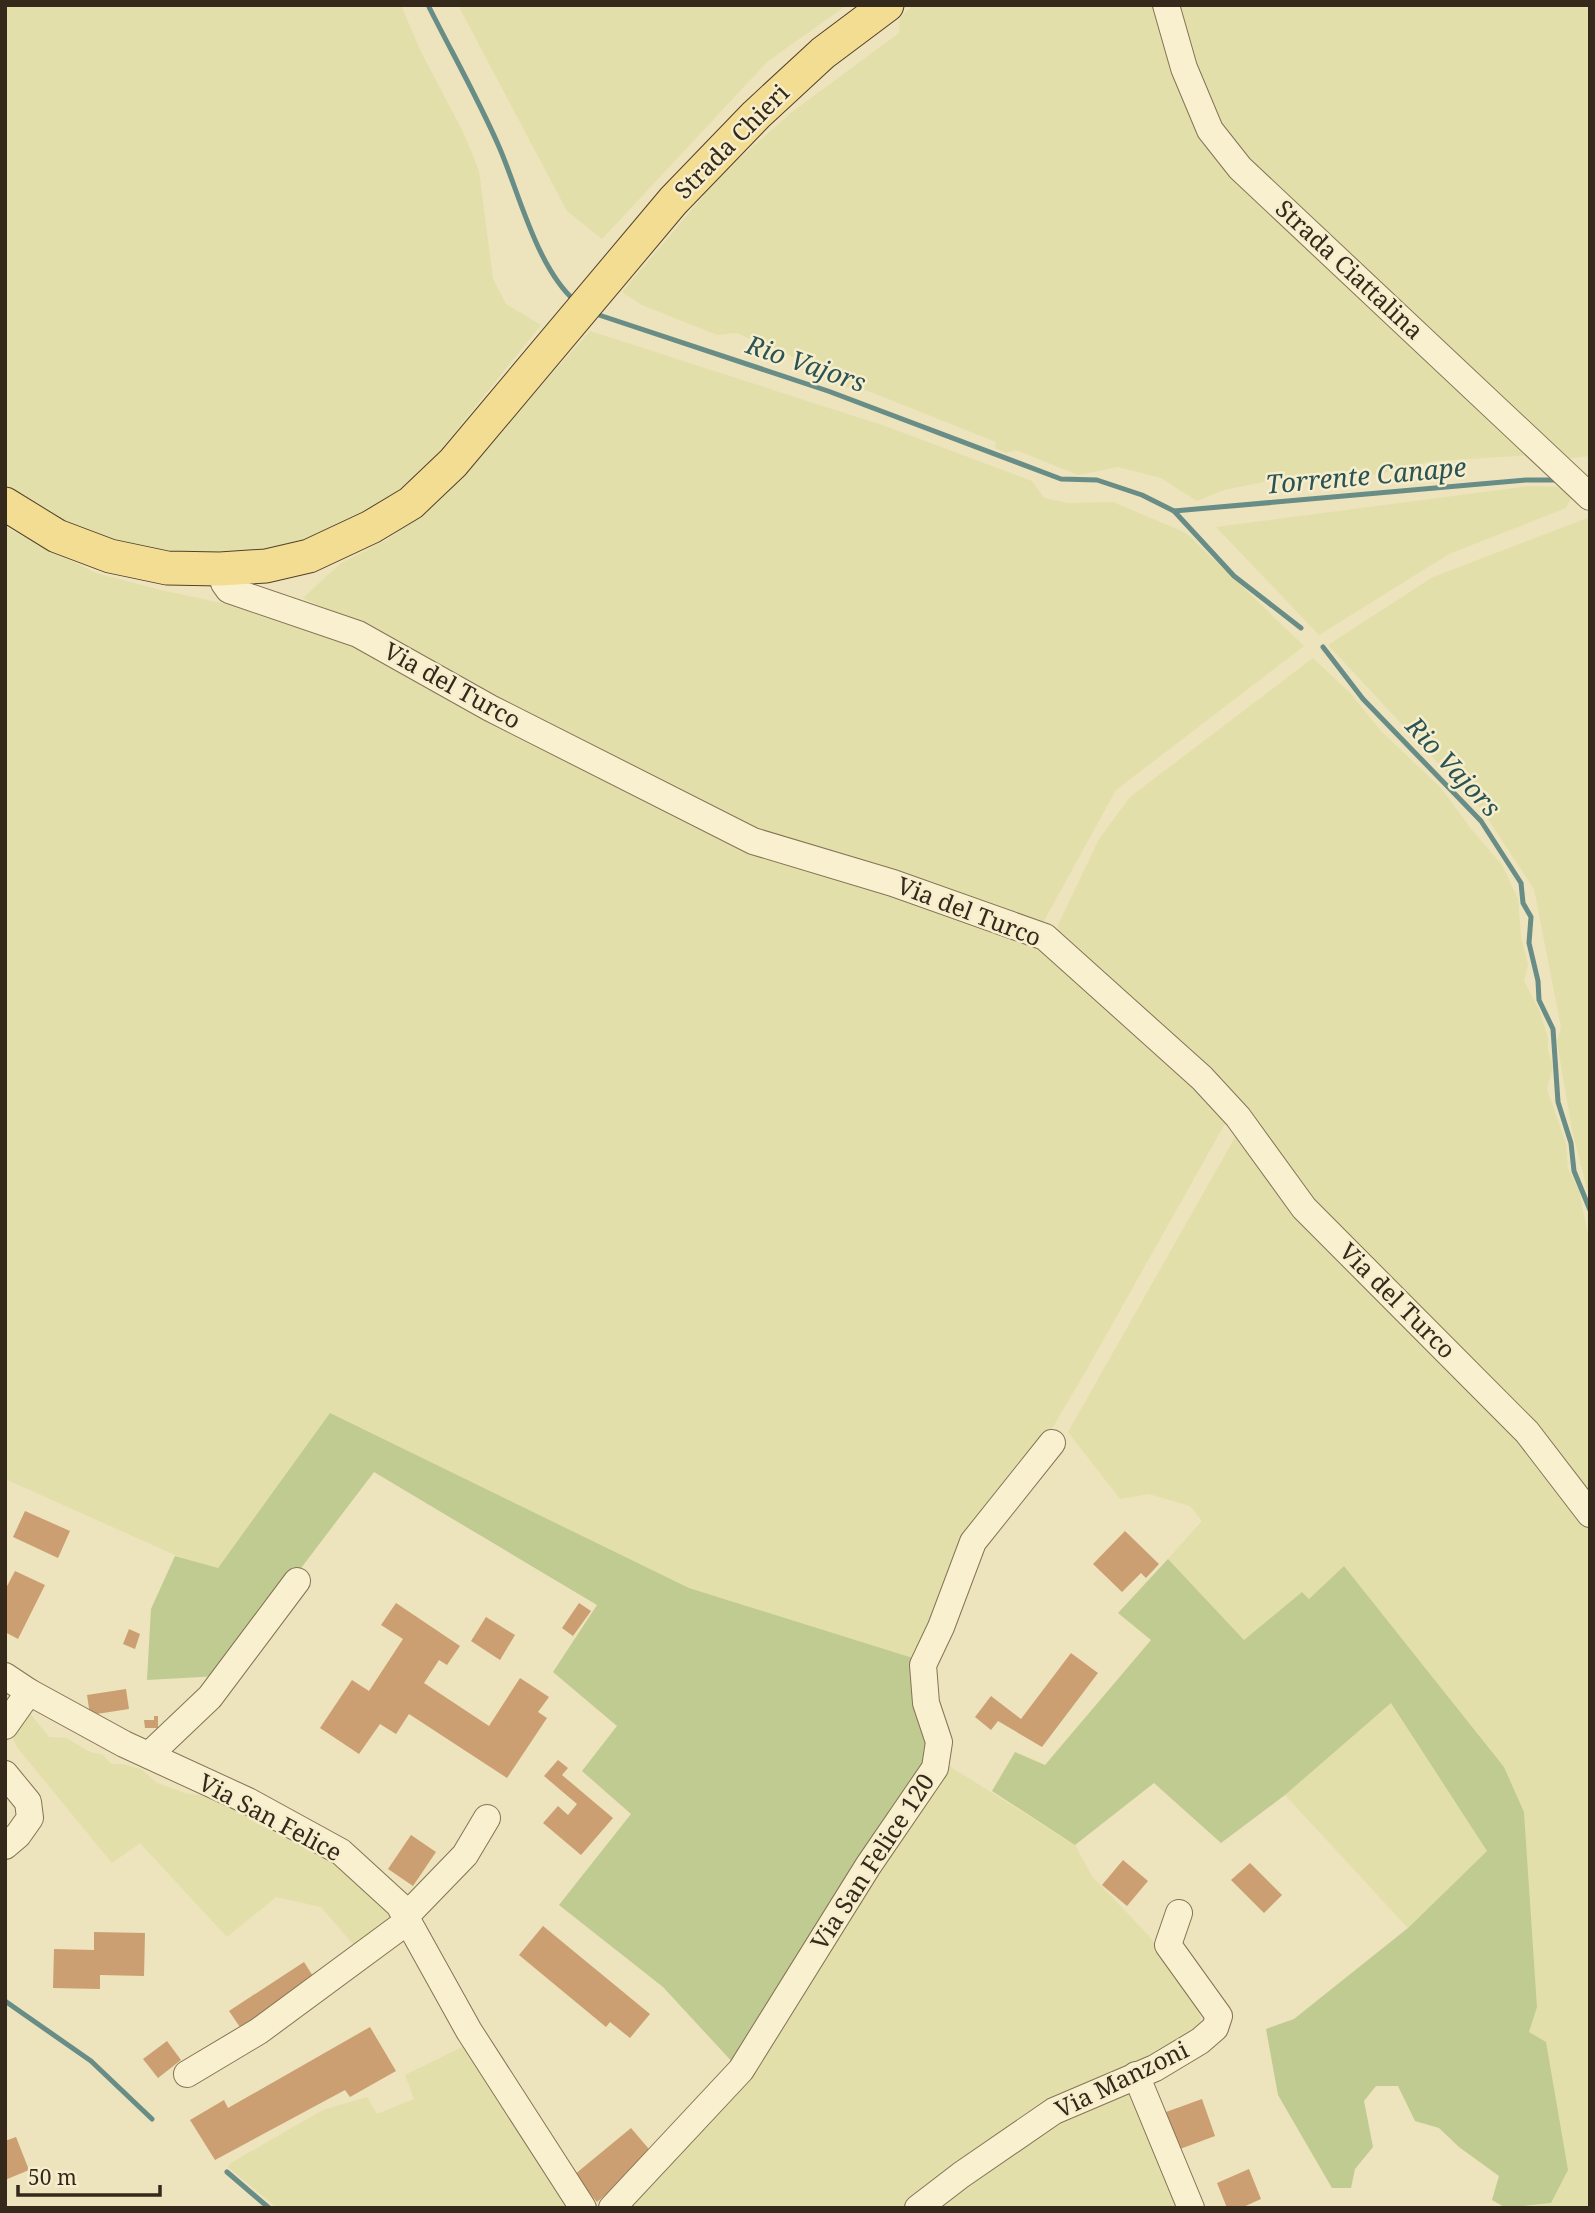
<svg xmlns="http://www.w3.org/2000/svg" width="1595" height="2213" font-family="'Noto Serif',serif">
<rect width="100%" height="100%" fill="#ede3bc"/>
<g fill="#e3dfaa">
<path d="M 5,5 L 401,5 L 420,50 L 464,134 L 479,171 L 493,279 L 506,304 L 541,325 L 426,468 L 363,518 L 310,542 L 262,554 L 184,558 L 116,546 L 42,513 L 5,489 Z"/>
<path d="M 458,5 L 847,5 L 768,61 L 602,239 L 567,211 Z"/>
<path d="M 914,5 L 1157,5 L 1202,131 L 1534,455 L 1434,461 L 1357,479 L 1298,475 L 1224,490 L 1197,501 L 1161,478 L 1118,467 L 1078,475 L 1016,450 L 1006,453 L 995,448 L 996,442 L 863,389 L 836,386 L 829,372 L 737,333 L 717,335 L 642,305 L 622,292 L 721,175 L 792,112 L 899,33 L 900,17 Z"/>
<path d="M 1175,5 L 1590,5 L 1590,456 L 1565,459 L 1223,135 Z"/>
<path d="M 590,331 L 885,426 L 1032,481 L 1044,498 L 1068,503 L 1113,502 L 1186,533 L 1304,646 L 1116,790 L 1040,928 L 770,837 L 489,697 L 408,646 L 303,598 L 341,563 L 388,539 L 437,503 Z"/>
<path d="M 1530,486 L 1566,487 L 1572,496 L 1566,508 L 1449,554 L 1319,635 L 1216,527 Z"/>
<path d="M 1590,517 L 1590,1201 L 1572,1130 L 1557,1042 L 1561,1027 L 1534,889 L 1482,810 L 1328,645 L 1433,577 Z"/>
<path d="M 5,527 L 96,573 L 161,590 L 295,619 L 381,653 L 530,742 L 996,928 L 1028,943 L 1054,959 L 1171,1058 L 1227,1120 L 1083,1376 L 916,1659 L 689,1588 L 331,1414 L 217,1569 L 175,1555 L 5,1479 Z"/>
<path d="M 1313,658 L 1351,694 L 1380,730 L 1441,788 L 1472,830 L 1502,865 L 1518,899 L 1521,937 L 1528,965 L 1524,981 L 1539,1010 L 1548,1038 L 1548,1051 L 1553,1067 L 1547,1089 L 1566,1144 L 1568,1169 L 1579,1190 L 1590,1245 L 1590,1498 L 1059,940 L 1058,925 L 1099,839 L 1130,797 Z"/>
<path d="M 1238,1132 L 1531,1449 L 1590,1529 L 1590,2208 L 1521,2208 L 1551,2203 L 1529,2032 L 1537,2007 L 1524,1812 L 1504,1767 L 1344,1566 L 1309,1599 L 1302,1592 L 1244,1640 L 1168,1559 L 1202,1521 L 1190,1506 L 1149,1494 L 1120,1499 L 1068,1432 Z"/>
<path d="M 1391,1702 L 1487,1851 L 1408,1928 L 1285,1795 Z"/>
<path d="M 29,1712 L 49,1737 L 66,1738 L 90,1752 L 103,1755 L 111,1764 L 122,1764 L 141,1769 L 157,1783 L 188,1794 L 209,1796 L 213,1793 L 335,1862 L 397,1920 L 358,1950 L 321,1907 L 276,1897 L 227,1937 L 140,1843 L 112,1863 L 16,1746 L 12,1735 Z"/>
<path d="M 946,1764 L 1075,1845 L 1092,1876 L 1149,1936 L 1199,2004 L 1201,2026 L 941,2177 L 902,2208 L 619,2208 L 744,2071 Z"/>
<path d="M 464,2046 L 572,2208 L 277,2208 L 228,2167 L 231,2163 L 323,2110 L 367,2097 L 377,2114 L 414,2099 L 405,2075 Z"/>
<path d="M 1121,2087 L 1139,2096 L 1184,2208 L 926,2208 L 1058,2116 Z"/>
</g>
<g fill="#bfcb91">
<path d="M 330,1413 L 689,1588 L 916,1659 L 932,1746 L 923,1769 L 736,2066 L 663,1987 L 559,1905 L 631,1814 L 582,1771 L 617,1726 L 553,1672 L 597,1605 L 374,1472 L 219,1676 L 147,1680 L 151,1609 L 175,1556 L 218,1568 Z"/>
<path d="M 1168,1559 L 1244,1640 L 1302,1592 L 1309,1599 L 1344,1566 L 1504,1767 L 1524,1812 L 1537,2007 L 1529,2032 L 1546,2042 L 1568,2170 L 1551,2203 L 1506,2208 L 1492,2200 L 1499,2176 L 1459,2147 L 1439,2128 L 1415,2121 L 1398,2086 L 1376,2086 L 1364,2101 L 1373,2147 L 1355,2169 L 1351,2188 L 1332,2188 L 1278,2095 L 1266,2029 L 1294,2019 L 1408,1928 L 1487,1851 L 1391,1703 L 1285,1795 L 1221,1843 L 1154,1783 L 1075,1845 L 992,1791 L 1015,1752 L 1045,1765 L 1151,1640 L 1118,1613 Z"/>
</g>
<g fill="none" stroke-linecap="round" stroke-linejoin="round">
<g stroke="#688c86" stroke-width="5">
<path d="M 428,5 C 452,53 479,100 500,149 C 520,196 537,268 576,302"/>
<path d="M 593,313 L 828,391 L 1061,479 L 1097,480 L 1142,495 L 1174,511 L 1234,576 L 1301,628"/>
<path d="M 1174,511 L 1526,480 L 1558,480"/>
<path d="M 1323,647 L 1363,699 L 1481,821 L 1521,883 L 1523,903 L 1531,917 L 1529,943 L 1538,981 L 1539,1000 L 1553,1029 L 1558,1102 L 1571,1143 L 1574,1171 L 1590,1210"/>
<path d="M 5,2001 L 91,2061 L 152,2119"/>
<path d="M 227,2172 L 269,2208"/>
</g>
</g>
<g fill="#cc9f72">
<path d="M 25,1511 L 70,1531 L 58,1558 L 13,1537 Z"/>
<path d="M 1125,1531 L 1159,1564 L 1146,1578 L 1141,1573 L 1122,1592 L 1093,1564 Z"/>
<path d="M 15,1571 L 45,1585 L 18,1639 L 5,1632 L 5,1590 Z"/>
<path d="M 396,1603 L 460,1646 L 447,1665 L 439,1660 L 424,1683 L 489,1726 L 520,1678 L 549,1697 L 538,1712 L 547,1718 L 507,1778 L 409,1714 L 396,1734 L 380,1724 L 359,1754 L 320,1728 L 352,1680 L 369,1691 L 403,1639 L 381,1625 Z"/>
<path d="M 579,1603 L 591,1611 L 573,1636 L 562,1628 Z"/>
<path d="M 486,1617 L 515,1635 L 500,1660 L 471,1641 Z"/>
<path d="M 129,1629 L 140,1634 L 135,1649 L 123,1644 Z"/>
<path d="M 1071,1653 L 1098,1673 L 1042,1747 L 998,1721 L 991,1730 L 975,1717 L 991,1696 L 1021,1719 Z"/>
<path d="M 126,1689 L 129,1709 L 90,1715 L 87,1695 Z"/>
<path d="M 154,1716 L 158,1716 L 158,1728 L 145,1728 L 144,1720 L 154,1720 Z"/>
<path d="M 558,1760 L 568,1768 L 562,1775 L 613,1818 L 581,1855 L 543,1823 L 558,1806 L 568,1815 L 577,1804 L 544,1776 Z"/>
<path d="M 411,1835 L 436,1852 L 413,1886 L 388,1869 Z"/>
<path d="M 1123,1860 L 1148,1881 L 1127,1906 L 1102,1885 Z"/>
<path d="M 1250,1863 L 1282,1895 L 1264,1913 L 1231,1880 Z"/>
<path d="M 543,1926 L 650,2014 L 630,2038 L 610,2022 L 606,2027 L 519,1955 Z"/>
<path d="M 94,1932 L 145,1933 L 144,1976 L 100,1975 L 100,1989 L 53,1988 L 54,1949 L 94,1950 Z"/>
<path d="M 304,1962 L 318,1984 L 244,2033 L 229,2011 Z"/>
<path d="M 370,2027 L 396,2071 L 350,2097 L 345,2090 L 215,2160 L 190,2120 L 224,2100 L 228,2108 Z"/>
<path d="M 167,2041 L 181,2060 L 158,2078 L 143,2059 Z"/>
<path d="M 1202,2099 L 1215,2136 L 1180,2149 L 1166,2112 Z"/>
<path d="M 631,2128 L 654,2155 L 597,2202 L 574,2175 Z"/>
<path d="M 16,2137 L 29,2170 L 5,2180 L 5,2141 Z"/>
<path d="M 1249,2169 L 1261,2199 L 1241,2208 L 1227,2208 L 1217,2183 Z"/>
</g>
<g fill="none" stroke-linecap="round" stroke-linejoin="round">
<defs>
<g id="minor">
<path d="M 1166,5 L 1184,68 L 1210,130 L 1240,168 L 1590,497"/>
<path d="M 220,569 L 224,583 L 229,590 L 358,634 L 490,708 L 753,841 L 893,883 L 1045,937 L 1202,1078 L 1238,1117 L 1304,1208 L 1527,1432 L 1590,1514"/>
<path d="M 5,1676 L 29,1692 L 124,1744 L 248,1801 L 341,1852 L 399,1905 L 469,2031 L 583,2208"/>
<path d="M 5,1726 L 29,1692"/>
<path d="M 149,1755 L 210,1697 L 297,1581"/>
<path d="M 5,1774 L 28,1802 L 30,1818 L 18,1835 L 5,1846"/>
<path d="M 405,1917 L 465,1855 L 487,1818"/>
<path d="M 187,2074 L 259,2031 L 408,1921"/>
<path d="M 1136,2075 L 1191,2208"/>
<path d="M 612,2208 L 741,2070 L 868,1866 L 935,1768 L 939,1742 L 926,1703 L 923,1665 L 941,1627 L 973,1542 L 1052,1443"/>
<path d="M 918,2208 L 961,2175 L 1054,2111 L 1155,2068 L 1200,2041 L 1215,2028 L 1219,2016 L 1168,1945 L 1179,1913"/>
</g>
<path id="major" d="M 5,504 L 57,536 L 110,556 L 167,568 L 220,569 L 266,566 L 309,556 L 371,527 L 411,503 L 453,463 L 673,201 L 756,115 L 823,53 L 887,5"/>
</defs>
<use href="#minor" stroke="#857356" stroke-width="28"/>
<use href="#major" stroke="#52412b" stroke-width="35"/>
<use href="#minor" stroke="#f9f0cf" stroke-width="26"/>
<use href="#major" stroke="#f2dd92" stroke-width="33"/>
</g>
<g text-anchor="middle" stroke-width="5" stroke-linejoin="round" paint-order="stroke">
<g font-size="24" fill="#34291b" stroke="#f5edcc">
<text transform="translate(732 142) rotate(-45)" y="8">Strada Chieri</text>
<text transform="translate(1349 270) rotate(43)" y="8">Strada Ciattalina</text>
<text transform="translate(452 686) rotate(29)" y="8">Via del Turco</text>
<text transform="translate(969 912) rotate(21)" y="8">Via del Turco</text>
<text transform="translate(1397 1301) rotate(45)" y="8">Via del Turco</text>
<text transform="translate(270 1818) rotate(28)" y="8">Via San Felice</text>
<text transform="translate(873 1862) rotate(-57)" y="8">Via San Felice 120</text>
<text transform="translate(1122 2080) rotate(-26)" y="8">Via Manzoni</text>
</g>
<g font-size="26" font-style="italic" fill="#2a5354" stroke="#f5edcc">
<text transform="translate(806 364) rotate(19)" y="9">Rio Vajors</text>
<text transform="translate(1366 476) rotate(-5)" y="9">Torrente Canape</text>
<text transform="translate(1453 767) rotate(47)" y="9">Rio Vajors</text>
</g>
</g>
<rect width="1595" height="2213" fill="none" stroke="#34291b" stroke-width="14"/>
<path d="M18 2185v10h142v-10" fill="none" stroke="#34291b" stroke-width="3.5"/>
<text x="28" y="2185" font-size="21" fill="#34291b" stroke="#f5edcc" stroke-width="5" paint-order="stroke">50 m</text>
</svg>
